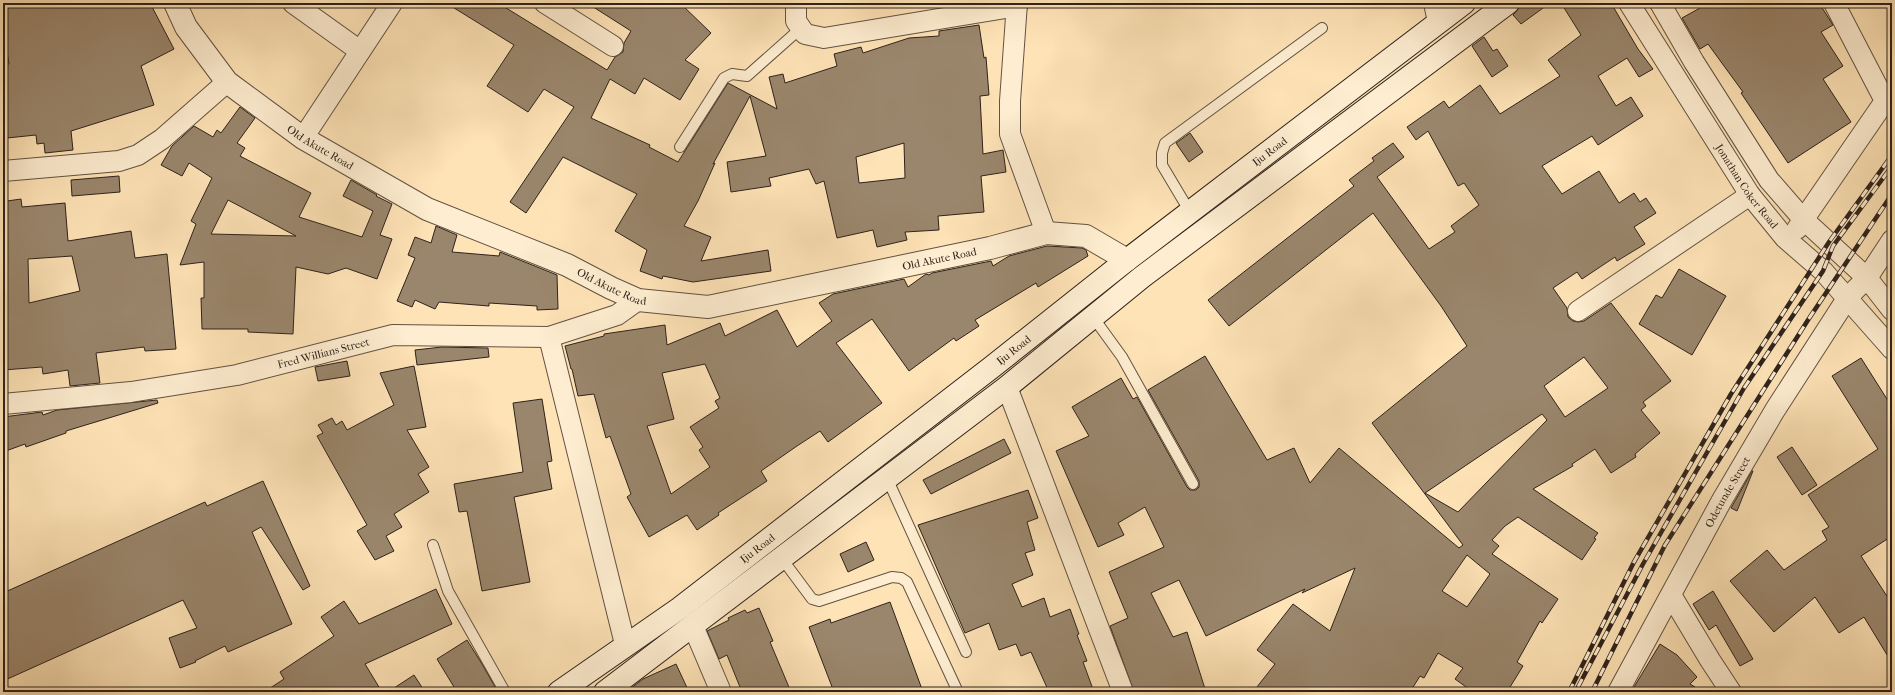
<svg xmlns="http://www.w3.org/2000/svg" width="1895" height="695" font-family="'IM FELL French Canon',serif">
<rect width="100%" height="100%" fill="#fee3b6"/>
<filter id="stains"><feTurbulence type="fractalNoise" baseFrequency=".005" numOctaves="4"/><feColorMatrix values="0 0 0 0 .2 0 0 0 0 .09 0 0 0 0 .02 0 0 0 .5 -.17"/></filter>
<radialGradient id="worn" r=".72"><stop offset=".6" stop-color="#630" stop-opacity="0"/><stop offset="1" stop-color="#630" stop-opacity=".3"/></radialGradient>
<g fill="#9a866c" stroke="#2e221b" fill-rule="evenodd">
<path d="M 3,3 L 150,3 L 174,49 L 141,66 L 154,105 L 71,131 L 73,150 L 45,153 L 44,143 L 37,144 L 36,135 L 7,138 L 7,136 L 3,136 L 3,64 L 9,64 L 3,25 Z"/>
<path d="M 446,3 L 498,3 L 607,70 L 615,57 L 623,52 L 624,43 L 631,31 L 587,3 L 680,3 L 711,33 L 685,60 L 699,69 L 680,100 L 644,78 L 635,94 L 610,79 L 591,118 L 650,145 L 649,147 L 678,162 L 728,83 L 777,109 L 769,77 L 783,74 L 785,83 L 837,66 L 834,54 L 861,47 L 863,53 L 909,38 L 939,36 L 939,31 L 979,25 L 984,58 L 986,57 L 989,95 L 980,96 L 983,154 L 1003,150 L 1006,172 L 981,176 L 984,212 L 938,216 L 939,230 L 905,232 L 907,240 L 877,247 L 873,230 L 837,238 L 824,181 L 816,184 L 809,169 L 769,178 L 771,186 L 731,192 L 727,162 L 766,156 L 750,96 L 713,164 L 715,163 L 698,201 L 684,226 L 711,237 L 701,261 L 768,250 L 771,271 L 693,282 L 663,276 L 662,279 L 640,271 L 647,250 L 615,231 L 637,194 L 563,157 L 526,213 L 510,202 L 574,107 L 544,89 L 528,112 L 487,86 L 514,45 ZM 904,143 L 905,178 L 859,183 L 856,157 Z"/>
<path d="M 1520,3 L 1550,3 L 1521,24 L 1513,15 L 1519,8 Z"/>
<path d="M 1561,3 L 1611,3 L 1638,49 L 1653,69 L 1639,77 L 1627,58 L 1598,76 L 1616,106 L 1631,97 L 1643,116 L 1598,145 L 1592,136 L 1542,166 L 1562,194 L 1599,171 L 1619,203 L 1634,193 L 1640,202 L 1646,198 L 1656,213 L 1634,227 L 1645,244 L 1617,261 L 1615,257 L 1582,279 L 1577,272 L 1553,288 L 1567,308 L 1568,317 L 1573,321 L 1578,322 L 1584,321 L 1611,303 L 1671,381 L 1643,402 L 1646,406 L 1641,410 L 1660,433 L 1635,454 L 1636,457 L 1611,473 L 1595,449 L 1572,464 L 1573,466 L 1533,489 L 1598,533 L 1594,538 L 1596,539 L 1582,560 L 1518,517 L 1505,526 L 1492,540 L 1499,546 L 1492,554 L 1558,599 L 1542,623 L 1540,621 L 1517,662 L 1523,666 L 1507,692 L 1473,692 L 1455,679 L 1463,668 L 1438,653 L 1424,678 L 1420,676 L 1410,692 L 1253,692 L 1275,664 L 1257,650 L 1293,604 L 1330,631 L 1355,568 L 1302,593 L 1305,589 L 1206,636 L 1179,580 L 1151,593 L 1173,637 L 1187,632 L 1206,692 L 1134,692 L 1110,626 L 1128,618 L 1109,572 L 1164,547 L 1145,507 L 1118,523 L 1124,535 L 1098,547 L 1056,451 L 1089,436 L 1072,407 L 1121,378 L 1133,399 L 1137,397 L 1187,487 L 1190,490 L 1196,490 L 1199,487 L 1199,481 L 1148,390 L 1205,356 L 1267,460 L 1294,448 L 1310,483 L 1339,448 L 1459,548 L 1463,545 L 1372,423 L 1467,346 L 1441,306 L 1373,213 L 1229,326 L 1208,300 L 1354,186 L 1349,180 L 1374,161 L 1372,158 L 1393,143 L 1404,157 L 1377,177 L 1429,249 L 1455,232 L 1451,226 L 1479,205 L 1464,183 L 1458,186 L 1428,131 L 1416,140 L 1407,127 L 1444,101 L 1449,108 L 1480,85 L 1500,114 L 1560,76 L 1548,60 L 1581,35 ZM 1584,357 L 1608,388 L 1565,417 L 1544,386 ZM 1542,414 L 1547,420 L 1458,512 L 1425,493 ZM 1467,555 L 1490,574 L 1467,607 L 1442,591 Z"/>
<path d="M 1696,3 L 1819,3 L 1833,25 L 1821,32 L 1843,66 L 1823,79 L 1851,122 L 1788,163 L 1741,93 L 1743,92 L 1708,44 L 1700,49 L 1682,18 L 1700,8 Z"/>
<path d="M 1484,37 L 1493,51 L 1497,49 L 1508,66 L 1492,77 L 1472,46 Z"/>
<path d="M 240,107 L 255,118 L 237,143 L 245,148 L 240,156 L 311,193 L 299,217 L 362,237 L 373,211 L 343,196 L 351,180 L 377,195 L 376,196 L 392,204 L 380,235 L 392,239 L 377,279 L 346,268 L 328,274 L 296,267 L 293,334 L 248,332 L 248,329 L 202,329 L 201,298 L 204,298 L 204,262 L 180,265 L 196,224 L 191,221 L 212,178 L 189,163 L 182,176 L 161,165 L 172,146 L 194,126 L 213,137 L 217,130 L 221,133 ZM 228,200 L 296,236 L 211,234 Z"/>
<path d="M 1190,133 L 1203,152 L 1189,162 L 1176,143 Z"/>
<path d="M 119,176 L 120,192 L 72,196 L 71,180 Z"/>
<path d="M 21,199 L 22,207 L 65,203 L 68,241 L 131,231 L 135,258 L 167,254 L 176,349 L 145,351 L 144,347 L 96,353 L 100,383 L 70,386 L 68,370 L 43,374 L 42,367 L 3,370 L 3,205 L 7,205 L 7,201 ZM 72,256 L 80,291 L 29,303 L 28,259 Z"/>
<path d="M 436,226 L 457,235 L 452,252 L 499,256 L 500,252 L 557,275 L 558,309 L 537,310 L 537,306 L 489,303 L 489,306 L 439,302 L 435,309 L 415,300 L 412,307 L 397,301 L 415,258 L 408,255 L 415,237 L 431,243 Z"/>
<path d="M 1047,246 L 1082,248 L 1086,250 L 1088,256 L 1038,287 L 1036,283 L 975,320 L 979,326 L 956,341 L 954,338 L 909,371 L 872,319 L 836,343 L 882,403 L 828,442 L 820,431 L 797,446 L 761,471 L 767,481 L 718,513 L 719,515 L 697,530 L 687,515 L 649,537 L 627,497 L 631,494 L 610,436 L 606,438 L 594,394 L 578,396 L 572,369 L 571,369 L 565,346 L 604,336 L 604,334 L 665,325 L 667,345 L 720,323 L 725,336 L 777,310 L 797,347 L 832,321 L 819,303 L 833,294 L 904,279 L 908,287 L 926,274 L 929,275 L 932,273 L 991,261 L 993,266 L 1009,256 ZM 705,364 L 720,398 L 715,401 L 719,408 L 690,427 L 703,447 L 699,450 L 710,467 L 671,494 L 647,426 L 674,419 L 662,373 Z"/>
<path d="M 1679,269 L 1726,296 L 1692,355 L 1639,324 L 1656,295 L 1662,298 Z"/>
<path d="M 442,347 L 488,348 L 489,357 L 417,365 L 415,350 Z"/>
<path d="M 1861,358 L 1892,407 L 1892,536 L 1861,556 L 1892,604 L 1892,663 L 1864,617 L 1839,633 L 1815,597 L 1774,632 L 1730,581 L 1767,550 L 1784,570 L 1827,540 L 1822,531 L 1829,527 L 1808,495 L 1878,449 L 1832,376 Z"/>
<path d="M 347,361 L 350,376 L 318,381 L 315,367 Z"/>
<path d="M 414,366 L 426,427 L 407,430 L 429,467 L 418,474 L 429,492 L 394,514 L 402,527 L 386,536 L 394,551 L 375,560 L 357,531 L 367,525 L 317,436 L 323,433 L 318,425 L 332,418 L 336,425 L 342,421 L 347,430 L 394,405 L 380,373 Z"/>
<path d="M 542,399 L 552,461 L 547,462 L 552,489 L 514,497 L 530,582 L 482,591 L 467,511 L 459,512 L 454,484 L 523,472 L 513,403 Z"/>
<path d="M 157,400 L 158,403 L 66,431 L 66,433 L 26,447 L 25,444 L 3,452 L 3,417 L 42,412 L 43,415 L 57,410 Z"/>
<path d="M 1004,439 L 1011,453 L 931,494 L 923,480 Z"/>
<path d="M 1792,447 L 1817,485 L 1802,495 L 1777,457 Z"/>
<path d="M 1752,471 L 1753,471 L 1737,511 L 1731,508 Z"/>
<path d="M 263,481 L 310,586 L 303,590 L 261,527 L 252,532 L 292,624 L 228,652 L 225,646 L 195,661 L 196,662 L 180,668 L 169,638 L 197,628 L 183,600 L 3,681 L 3,593 L 205,502 L 207,506 Z"/>
<path d="M 1028,490 L 1038,518 L 1027,522 L 1035,550 L 1025,553 L 1033,575 L 1012,584 L 1022,607 L 1044,598 L 1050,617 L 1070,609 L 1079,634 L 1077,635 L 1087,661 L 1083,662 L 1094,692 L 1049,692 L 1031,652 L 1021,656 L 1016,644 L 999,650 L 989,623 L 965,633 L 918,525 Z"/>
<path d="M 866,542 L 874,560 L 848,572 L 840,554 Z"/>
<path d="M 436,589 L 452,624 L 365,664 L 382,692 L 264,692 L 284,679 L 280,672 L 334,636 L 321,617 L 344,601 L 359,624 Z"/>
<path d="M 1713,591 L 1753,659 L 1740,666 L 1716,625 L 1709,630 L 1693,604 Z"/>
<path d="M 890,602 L 923,692 L 834,692 L 809,627 L 830,619 L 831,623 Z"/>
<path d="M 759,608 L 773,641 L 770,642 L 791,692 L 742,692 L 727,655 L 719,659 L 707,631 L 729,620 L 728,618 L 745,610 L 747,613 Z"/>
<path d="M 467,640 L 482,664 L 498,692 L 457,692 L 437,659 Z"/>
<path d="M 1660,644 L 1677,655 L 1697,677 L 1690,684 L 1703,692 L 1631,692 Z"/>
<path d="M 676,664 L 689,692 L 626,692 L 643,679 Z"/>
<path d="M 414,675 L 425,692 L 388,692 Z"/>
</g>
<g fill="none" stroke-linecap="round" stroke-linejoin="round">
<defs>
<g id="service">
<path d="M 680,147 L 724,78 L 732,74 L 747,76 L 801,28"/>
<path d="M 1190,212 L 1162,165 L 1162,153 L 1165,143 L 1322,28"/>
<path d="M 1093,317 L 1122,357 L 1193,484"/>
<path d="M 887,478 L 966,652"/>
<path d="M 433,545 L 448,591 L 505,692"/>
<path d="M 780,556 L 812,599 L 819,601 L 892,577 L 901,578 L 907,582 L 958,692"/>
</g>
<g id="minor">
<path d="M 293,3 L 360,51"/>
<path d="M 545,3 L 613,46"/>
<path d="M 796,3 L 796,21 L 805,34 L 824,38 L 1017,6"/>
<path d="M 1017,3 L 1010,101 L 1010,134 L 1046,233"/>
<path d="M 1434,3 L 1438,22"/>
<path id="s1" d="M 1629,3 L 1750,195 L 1785,238 L 1823,271 L 1892,349"/>
<path d="M 1660,3 L 1694,62 L 1769,180 L 1803,219 L 1867,278 L 1892,310"/>
<path d="M 303,138 L 392,3"/>
<path d="M 3,171 L 119,161 L 138,155 L 162,139 L 227,82"/>
<path d="M 1797,229 L 1885,101 L 1834,3"/>
<path d="M 1578,311 L 1750,195"/>
<path d="M 549,337 L 625,644"/>
<path d="M 1007,387 L 1123,692"/>
<path id="s2" d="M 3,404 L 131,392 L 237,375 L 393,335 L 549,337 L 617,315 L 638,300"/>
<path d="M 1671,595 L 1710,660 L 1731,692"/>
<path d="M 693,626 L 721,692"/>
<path id="s3" d="M 1618,692 L 1722,500 L 1775,410 L 1848,297 L 1867,278 L 1892,240"/>
</g>
<g id="tertiary">
<path id="s4" d="M 175,3 L 186,27 L 227,82 L 303,138 L 427,209 L 567,265 L 611,288 L 638,300 L 708,307 L 990,248 L 1046,233 L 1086,236 L 1127,260"/>
</g>
<g id="secondary">
<path id="s5" d="M 559,692 L 680,608 L 992,367 L 1127,260 L 1464,3"/>
<path d="M 605,692 L 1007,387 L 1142,277 L 1508,3"/>
</g>
</defs>
<use href="#service" stroke="#625242" stroke-width="12"/>
<use href="#minor" stroke="#625242" stroke-width="22"/>
<use href="#tertiary" stroke="#625242" stroke-width="24"/>
<use href="#secondary" stroke="#2e221b" stroke-width="24"/>
<use href="#service" stroke="#feedd0" stroke-width="10"/>
<use href="#minor" stroke="#feedd0" stroke-width="20"/>
<use href="#tertiary" stroke="#feedd0" stroke-width="22"/>
<use href="#secondary" stroke="#feedd0" stroke-width="22"/>
<defs>
<g id="rail">
<path d="M 1578,687 L 1643,564 L 1744,388 L 1823,271 L 1833,246 L 1892,166"/>
<path d="M 1569,692 L 1634,562 L 1731,394 L 1829,242 L 1892,155"/>
<path d="M 1592,692 L 1665,545 L 1808,320 L 1892,194"/>
</g>
</defs>
<use href="#rail" stroke="#2e221b" stroke-width="4.5"/>
<use href="#rail" stroke="#feedd0" stroke-width="3" stroke-dasharray="9" stroke-linecap="butt"/>
</g>
<g text-anchor="middle" stroke-width="4" stroke-linejoin="round" paint-order="stroke">
<g font-size="11" fill="#2e221b" stroke="#feedd0">
<text dy="4" stroke="none"><textPath href="#s4" startOffset="209">Old Akute Road</textPath></text>
<text dy="4" stroke="none"><textPath href="#s5" startOffset="893">Iju Road</textPath></text>
<text dy="4" stroke="none"><textPath href="#s1" startOffset="218">Jonathan Coker Road</textPath></text>
<text dy="4" stroke="none"><textPath href="#s4" startOffset="869">Old Akute Road</textPath></text>
<text dy="4" stroke="none"><textPath href="#s4" startOffset="533">Old Akute Road</textPath></text>
<text dy="4" stroke="none"><textPath href="#s5" startOffset="569">Iju Road</textPath></text>
<text dy="4" stroke="none"><textPath href="#s2" startOffset="325">Fred Willians Street</textPath></text>
<text dy="4" stroke="none"><textPath href="#s3" startOffset="228">Odetunde Street</textPath></text>
<text dy="4" stroke="none"><textPath href="#s5" startOffset="245">Iju Road</textPath></text>
</g>
</g>
<rect width="1895" height="695" fill="none" stroke="#fee3b6" stroke-width="16"/>
<rect x="4" y="4" width="1887" height="687" fill="none" stroke="#2e221b" stroke-width="2"/>
<rect x="8" y="8" width="1879" height="679" fill="none" stroke="#2e221b"/>
<rect width="100%" height="100%" filter="url(#stains)"/>
<rect width="100%" height="100%" fill="url(#worn)"/>
</svg>
